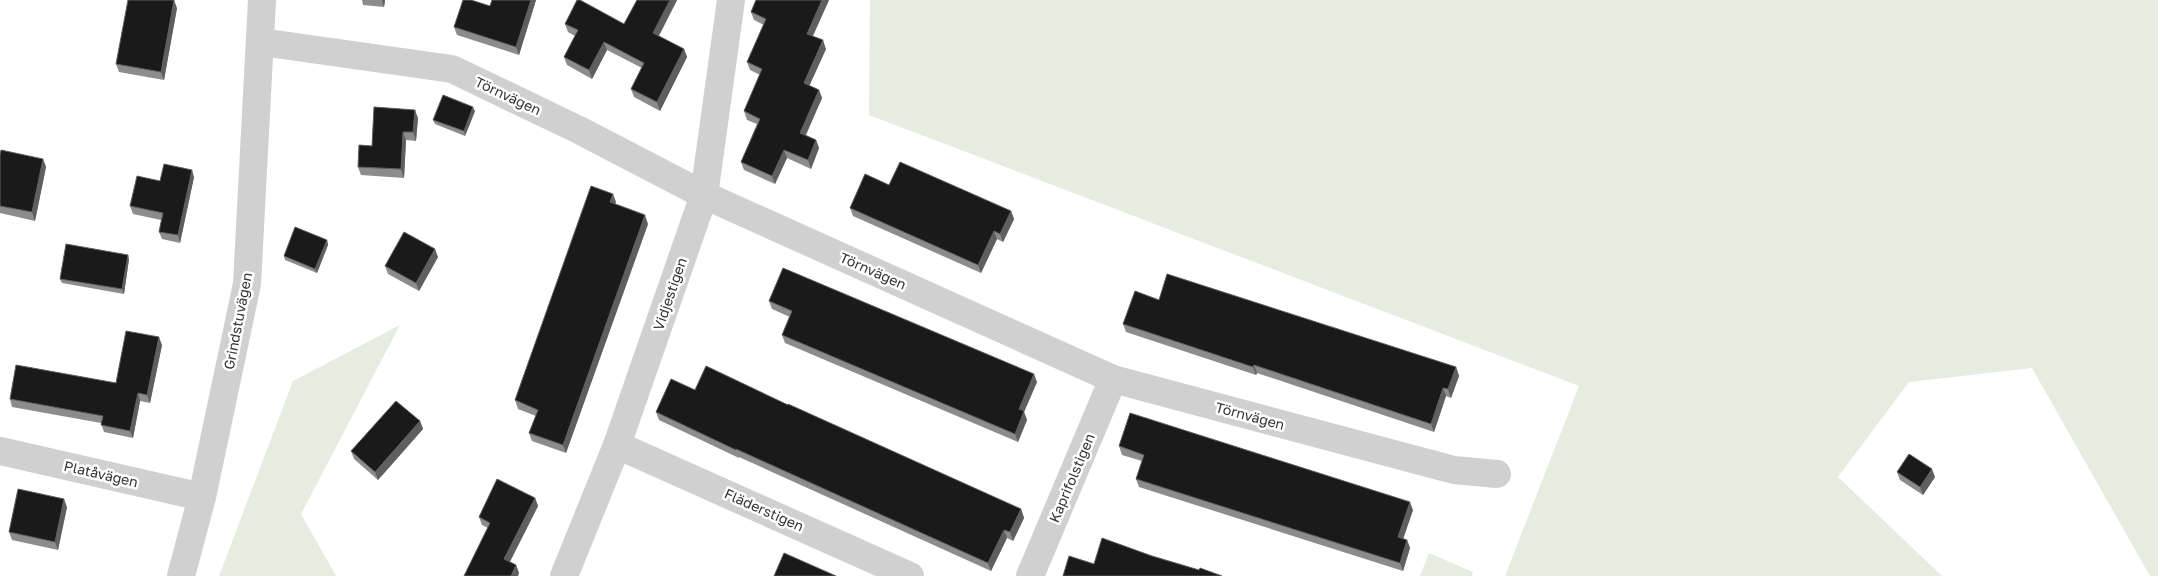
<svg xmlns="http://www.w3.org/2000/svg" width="2158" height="576" font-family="'Golos Text',sans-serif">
<rect width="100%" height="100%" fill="#fff"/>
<g fill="#e6ecdf">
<path d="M 870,0 L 2158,0 L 2158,576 L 2150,576 L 2032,368 L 1909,382 L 1838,477 L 1942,576 L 1505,576 L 1579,386 L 869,115 Z"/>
<path d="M 400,325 L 301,514 L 336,576 L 219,576 L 293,381 Z"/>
<path d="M 1429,553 L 1473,572 L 1472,576 L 1420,576 Z"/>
</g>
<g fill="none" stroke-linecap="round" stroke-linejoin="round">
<g stroke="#d0d0d0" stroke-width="28">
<path d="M 261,42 L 452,69 L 579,130 L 704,195 L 1113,379 L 1454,470 L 1497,474"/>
<path d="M 617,445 L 910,576"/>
<path d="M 0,451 L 202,497"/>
<path d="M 181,576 L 202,497 L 247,284 L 262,0"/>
<path d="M 564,576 L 617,445 L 704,195 L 731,0"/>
<path d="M 1030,576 L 1113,379"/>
</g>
</g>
<g fill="#8c8c8c">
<path d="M 362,0 L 385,0 L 384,7 L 363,5 Z"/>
<path d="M 492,0 L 536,0 L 519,55 L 457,35 L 454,27 L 490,6 Z"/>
<path d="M 637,0 L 677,0 L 659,36 L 684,49 L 687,57 L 660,111 L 634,97 L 631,89 L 642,68 L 607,50 L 592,79 L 567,65 L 564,57 L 575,36 L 568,32 L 565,24 L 624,24 Z"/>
<path d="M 829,0 L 813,36 L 826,49 L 809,86 L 819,90 L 822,98 L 806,135 L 816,140 L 819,148 L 811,169 L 787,158 L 775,184 L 744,170 L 741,162 L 757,124 L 747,120 L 744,111 L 760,75 L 750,70 L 747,62 L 764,25 L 754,20 L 751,12 Z"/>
<path d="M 177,8 L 164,80 L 119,72 L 116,64 Z"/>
<path d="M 475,111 L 465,136 L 435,124 L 433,120 Z"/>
<path d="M 418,118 L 416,141 L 406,140 L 404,178 L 361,175 L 358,167 L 372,146 Z"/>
<path d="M 0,155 L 43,159 L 46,167 L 35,221 L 0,213 Z"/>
<path d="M 194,177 L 180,243 L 162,239 L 159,232 L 161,220 L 133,214 L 130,206 Z"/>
<path d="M 889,185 L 1011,211 L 1014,219 L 1003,242 L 997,239 L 981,273 L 853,216 L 850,208 Z"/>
<path d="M 616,202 L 615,204 L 648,224 L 566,453 L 532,441 L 529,433 L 536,416 L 518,409 L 515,400 Z"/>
<path d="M 327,240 L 328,245 L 317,273 L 285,260 L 284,256 Z"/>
<path d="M 438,257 L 419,291 L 388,274 L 385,266 Z"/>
<path d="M 129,259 L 124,294 L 62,283 L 60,279 Z"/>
<path d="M 1159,300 L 1456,367 L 1459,376 L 1451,398 L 1446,396 L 1434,432 L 1257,373 L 1256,375 L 1126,332 L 1123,324 Z"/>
<path d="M 769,301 L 1037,382 L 1024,412 L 1027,420 L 1018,442 L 785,343 L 782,335 L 790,317 L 772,309 Z"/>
<path d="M 162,345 L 150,403 L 140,401 L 133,438 L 104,432 L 101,423 L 12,407 L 10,399 L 116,383 Z"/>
<path d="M 695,390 L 788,405 L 1021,509 L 1024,518 L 1013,541 L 1007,538 L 991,571 L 739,457 L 739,458 L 659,420 L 656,412 Z"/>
<path d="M 420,421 L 423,429 L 378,480 L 354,459 L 351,451 Z"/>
<path d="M 1119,446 L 1413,510 L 1403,539 L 1407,540 L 1410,548 L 1403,571 L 1139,487 L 1136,479 L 1142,461 L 1122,455 Z"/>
<path d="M 1897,472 L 1935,477 L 1923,495 L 1900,480 Z"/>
<path d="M 535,498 L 538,506 L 510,562 L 516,565 L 519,573 L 518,576 L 488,528 L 482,525 L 479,517 Z"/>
<path d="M 67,507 L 58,550 L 12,540 L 9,532 Z"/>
</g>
<g fill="#5f5f5f">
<path d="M 174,0 L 177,8 L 164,80 L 161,72 Z"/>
<path d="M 382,0 L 385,0 L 384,7 Z"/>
<path d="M 531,0 L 536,0 L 519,55 L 516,47 Z"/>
<path d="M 670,0 L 677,0 L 656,41 L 653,33 Z"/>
<path d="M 822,0 L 829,0 L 810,42 L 807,34 Z"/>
<path d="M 823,40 L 826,49 L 807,91 L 804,83 Z"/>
<path d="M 604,42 L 607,50 L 592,79 L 589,70 Z"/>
<path d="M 684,49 L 687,57 L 660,111 L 657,102 Z"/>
<path d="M 819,90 L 822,98 L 803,141 L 800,133 Z"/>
<path d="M 473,107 L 475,111 L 465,136 L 464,131 Z"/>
<path d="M 415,110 L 418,118 L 416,141 L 413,132 Z"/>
<path d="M 403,132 L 406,140 L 404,178 L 401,169 Z"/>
<path d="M 816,140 L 819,148 L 811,169 L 808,160 Z"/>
<path d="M 784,150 L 787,158 L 775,184 L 772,176 Z"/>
<path d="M 43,159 L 46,167 L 35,221 L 32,212 Z"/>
<path d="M 192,170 L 194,177 L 180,243 L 178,235 Z"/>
<path d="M 613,194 L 616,202 L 613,210 L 610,202 Z"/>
<path d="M 1011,211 L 1014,219 L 1003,242 L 1000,234 Z"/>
<path d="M 645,215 L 648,224 L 566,453 L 563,445 Z"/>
<path d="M 994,231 L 997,239 L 981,273 L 978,265 Z"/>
<path d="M 327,240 L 328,245 L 317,273 L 315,269 Z"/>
<path d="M 435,249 L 438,257 L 419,291 L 416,283 Z"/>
<path d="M 128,255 L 129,259 L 124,294 L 122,289 Z"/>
<path d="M 159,337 L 162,345 L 150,403 L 147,395 Z"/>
<path d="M 1254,365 L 1257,373 L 1256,375 L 1253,367 Z"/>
<path d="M 1456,367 L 1459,376 L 1451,398 L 1448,389 Z"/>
<path d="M 1034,374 L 1037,382 L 1024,412 L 1027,420 L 1018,442 L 1015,434 L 1019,409 Z"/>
<path d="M 1443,388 L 1446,396 L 1434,432 L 1431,424 Z"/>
<path d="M 138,393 L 140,401 L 133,438 L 130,431 Z"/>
<path d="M 420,421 L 423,429 L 378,480 L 375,472 Z"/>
<path d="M 1932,469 L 1935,477 L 1923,495 L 1920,487 Z"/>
<path d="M 535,498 L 538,506 L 507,567 L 504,559 Z"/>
<path d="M 64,499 L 67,507 L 58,550 L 55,542 Z"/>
<path d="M 1410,502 L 1413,510 L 1401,545 L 1398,537 Z"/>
<path d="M 1021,509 L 1024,518 L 1013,541 L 1010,532 Z"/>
<path d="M 1004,530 L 1007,538 L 991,571 L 988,563 Z"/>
<path d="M 1407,540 L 1410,548 L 1403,571 L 1400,563 Z"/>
<path d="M 516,565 L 519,573 L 518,576 L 511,576 Z"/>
</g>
<g fill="#1a1a1a" stroke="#5f5f5f">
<path d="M 128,0 L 174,0 L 161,72 L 116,64 Z"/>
<path d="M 463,0 L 471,0 L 490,6 L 492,0 L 531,0 L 516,47 L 454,27 Z"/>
<path d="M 577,0 L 580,0 L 624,24 L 637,0 L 670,0 L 653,33 L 684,49 L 657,102 L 631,89 L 644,63 L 604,42 L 589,70 L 564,57 L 578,30 L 565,24 Z"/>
<path d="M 756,0 L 822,0 L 807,34 L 823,40 L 804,83 L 819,90 L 800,133 L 816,140 L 808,160 L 784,150 L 772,176 L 741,162 L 760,119 L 744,111 L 762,69 L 747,62 L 766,19 L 751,12 Z"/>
<path d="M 443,95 L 473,107 L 464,131 L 433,120 Z"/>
<path d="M 374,107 L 415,110 L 413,132 L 403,132 L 401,169 L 358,167 L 359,145 L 372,146 Z"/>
<path d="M 1,150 L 43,159 L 32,212 L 0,206 L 0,155 Z"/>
<path d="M 900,162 L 1011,211 L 1000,234 L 994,231 L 978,265 L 850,208 L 865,174 L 889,185 Z"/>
<path d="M 164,164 L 192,170 L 178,235 L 159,232 L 163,213 L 130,206 L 137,176 L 160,181 Z"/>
<path d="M 591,186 L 613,194 L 610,202 L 645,215 L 563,445 L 529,433 L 538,410 L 515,400 Z"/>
<path d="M 295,227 L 327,240 L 315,269 L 284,256 Z"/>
<path d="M 404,232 L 435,249 L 416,283 L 385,266 Z"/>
<path d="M 66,244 L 128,255 L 122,289 L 60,279 Z"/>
<path d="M 783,268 L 1034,374 L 1019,409 L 1024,411 L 1015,434 L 782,335 L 792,311 L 769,301 Z"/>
<path d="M 1167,274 L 1456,367 L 1448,389 L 1443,388 L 1431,424 L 1254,365 L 1253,367 L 1123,324 L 1135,291 L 1159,300 Z"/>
<path d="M 126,331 L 159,337 L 147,395 L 138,393 L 130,431 L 101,425 L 103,416 L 10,399 L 16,365 L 116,383 Z"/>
<path d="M 706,366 L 788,405 L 788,404 L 1021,509 L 1010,532 L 1004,530 L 988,563 L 736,449 L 736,450 L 656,412 L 671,379 L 695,390 Z"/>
<path d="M 396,401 L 420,421 L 375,472 L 351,451 Z"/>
<path d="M 1130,413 L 1410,502 L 1398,537 L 1407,540 L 1400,563 L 1136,479 L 1144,455 L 1119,446 Z"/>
<path d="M 1909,454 L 1932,469 L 1920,487 L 1897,472 Z"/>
<path d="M 497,479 L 535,498 L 504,559 L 516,565 L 511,576 L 464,576 L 490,523 L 479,517 Z"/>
<path d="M 18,489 L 64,499 L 55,542 L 9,532 Z"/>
<path d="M 1102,538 L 1152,556 L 1199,570 L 1200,568 L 1222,576 L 1063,576 L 1069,556 L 1094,564 Z"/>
<path d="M 784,553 L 836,576 L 774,576 Z"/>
</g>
<g text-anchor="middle" stroke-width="5" stroke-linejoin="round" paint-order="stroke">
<g font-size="14" fill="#333" stroke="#fff">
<text transform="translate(508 96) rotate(25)" y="5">Törnvägen</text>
<text transform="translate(873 271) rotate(24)" y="5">Törnvägen</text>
<text transform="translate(670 294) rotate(-71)" y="5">Vidjestigen</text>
<text transform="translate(238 321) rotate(-79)" y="5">Grindstuvägen</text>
<text transform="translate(1250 416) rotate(15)" y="5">Törnvägen</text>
<text transform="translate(101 474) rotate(13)" y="5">Platåvägen</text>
<text transform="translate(1072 478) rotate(-67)" y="5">Kaprifolstigen</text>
<text transform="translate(764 510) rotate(24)" y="5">Fläderstigen</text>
</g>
</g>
</svg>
